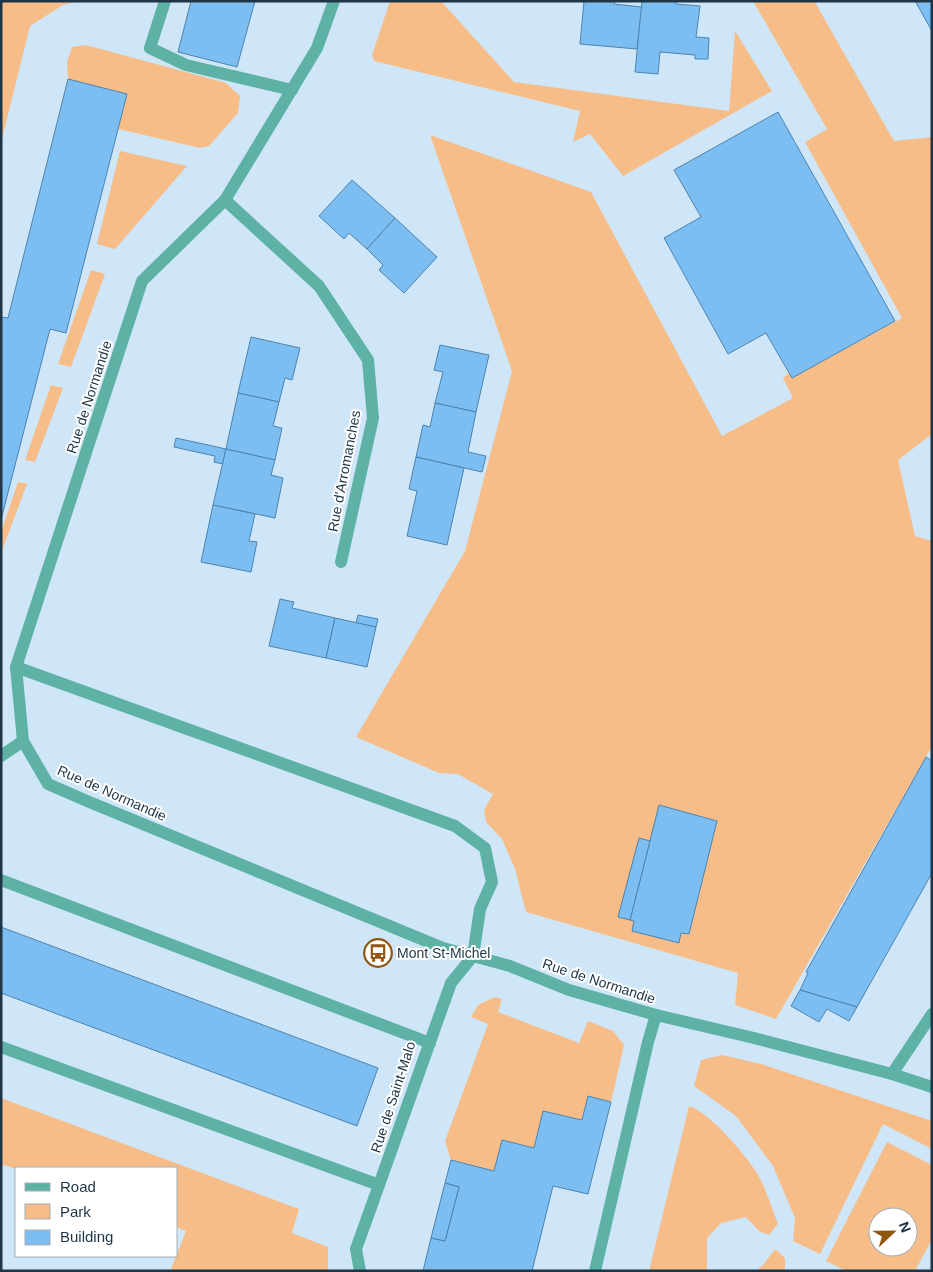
<svg xmlns="http://www.w3.org/2000/svg" width="933" height="1272" font-family="Arial,sans-serif">
<rect width="100%" height="100%" fill="#cfe6f8"/>
<g fill="#f7bd88" fill-rule="evenodd">
<path d="M 1,1 L 80,1 L 63,5 L 30,26 L 1,143 Z"/>
<path d="M 390,1 L 441,1 L 514,82 L 729,111 L 735,31 L 772,91 L 623,176 L 590,134 L 573,142 L 580,111 L 374,61 L 372,55 Z"/>
<path d="M 753,1 L 817,1 L 816,4 L 894,141 L 932,137 L 932,434 L 898,460 L 915,536 L 932,541 L 932,746 L 776,1019 L 735,1005 L 738,973 L 526,912 L 515,869 L 502,839 L 486,822 L 484,810 L 493,794 L 458,774 L 439,773 L 356,737 L 465,551 L 512,371 L 430,135 L 591,192 L 722,436 L 793,398 L 783,378 L 789,373 L 792,378 L 902,318 L 805,142 L 827,129 Z"/>
<path d="M 86,45 L 226,83 L 240,96 L 238,113 L 209,146 L 200,148 L 118,129 L 126,94 L 68,79 L 67,62 L 72,47 Z"/>
<path d="M 120,151 L 187,166 L 115,249 L 97,244 Z"/>
<path d="M 91,270 L 105,274 L 71,367 L 58,364 Z"/>
<path d="M 51,385 L 63,388 L 35,462 L 25,460 Z"/>
<path d="M 18,482 L 27,484 L 1,553 L 1,532 Z"/>
<path d="M 495,997 L 502,999 L 498,1012 L 579,1043 L 588,1021 L 613,1031 L 624,1045 L 611,1102 L 588,1096 L 582,1120 L 544,1111 L 534,1148 L 502,1140 L 494,1171 L 451,1160 L 445,1141 L 488,1024 L 471,1017 L 478,1005 Z"/>
<path d="M 722,1055 L 761,1064 L 932,1121 L 932,1149 L 883,1124 L 820,1254 L 793,1241 L 795,1218 L 773,1166 L 736,1116 L 694,1086 L 701,1060 Z"/>
<path d="M 1,1098 L 299,1209 L 292,1233 L 328,1247 L 328,1271 L 175,1271 L 171,1269 L 186,1231 L 176,1227 L 176,1168 L 16,1169 L 1,1164 Z"/>
<path d="M 689,1106 C 710,1113 743,1152 755,1170 C 764,1183 772,1208 778,1224 L 769,1235 L 759,1231 L 746,1217 L 721,1223 L 707,1238 L 707,1271 L 649,1271 Z"/>
<path d="M 887,1142 L 932,1165 L 932,1239 L 915,1271 L 846,1271 L 826,1261 ZM 878,1217 L 908,1217 L 908,1247 L 878,1247 Z"/>
<path d="M 775,1249 L 785,1258 L 785,1271 L 756,1271 L 763,1265 Z"/>
</g>
<g fill="#7cbef2" stroke="#4d83ae">
<path d="M 191,1 L 255,1 L 237,67 L 178,52 Z"/>
<path d="M 584,1 L 615,1 L 614,4 L 642,7 L 637,49 L 580,44 Z"/>
<path d="M 642,1 L 676,1 L 676,4 L 700,6 L 696,37 L 709,38 L 708,59 L 695,59 L 695,55 L 660,52 L 658,74 L 635,72 Z"/>
<path d="M 915,1 L 932,1 L 932,31 Z"/>
<path d="M 68,79 L 127,94 L 66,333 L 50,329 L 1,520 L 1,317 L 8,318 Z"/>
<path d="M 778,112 L 895,321 L 792,378 L 766,333 L 728,354 L 664,238 L 701,217 L 674,170 Z"/>
<path d="M 352,180 L 395,218 L 367,249 L 349,233 L 344,239 L 319,216 Z"/>
<path d="M 395,218 L 437,257 L 404,293 L 379,270 L 383,265 L 367,249 Z"/>
<path d="M 251,337 L 300,348 L 292,380 L 285,378 L 279,402 L 238,393 Z"/>
<path d="M 440,345 L 489,355 L 476,412 L 435,403 L 443,372 L 434,370 Z"/>
<path d="M 238,393 L 279,402 L 273,426 L 282,428 L 275,460 L 226,449 Z"/>
<path d="M 435,403 L 476,412 L 468,452 L 486,456 L 482,472 L 416,457 L 423,425 L 430,427 Z"/>
<path d="M 176,438 L 226,449 L 223,464 L 214,462 L 215,456 L 174,447 Z"/>
<path d="M 226,449 L 275,460 L 271,475 L 283,478 L 275,518 L 213,505 Z"/>
<path d="M 416,457 L 464,468 L 447,545 L 407,536 L 417,491 L 409,489 Z"/>
<path d="M 213,505 L 255,514 L 249,541 L 257,542 L 251,572 L 201,562 Z"/>
<path d="M 280,599 L 294,602 L 292,608 L 335,618 L 326,658 L 269,646 Z"/>
<path d="M 358,615 L 378,619 L 376,627 L 356,623 Z"/>
<path d="M 335,618 L 376,627 L 367,667 L 326,658 Z"/>
<path d="M 926,757 L 932,761 L 932,873 L 857,1007 L 800,990 L 808,973 L 806,972 Z"/>
<path d="M 659,805 L 717,821 L 689,934 L 681,933 L 679,943 L 632,931 L 634,921 L 630,920 Z"/>
<path d="M 639,838 L 650,841 L 630,920 L 618,917 Z"/>
<path d="M 1,927 L 378,1068 L 357,1126 L 1,993 Z"/>
<path d="M 800,990 L 857,1007 L 849,1021 L 827,1009 L 819,1022 L 791,1006 Z"/>
<path d="M 588,1096 L 611,1102 L 588,1194 L 553,1186 L 532,1271 L 423,1271 L 431,1238 L 445,1241 L 459,1187 L 445,1183 L 451,1160 L 494,1171 L 502,1140 L 534,1148 L 543,1111 L 582,1120 Z"/>
<path d="M 445,1183 L 459,1187 L 445,1241 L 431,1238 Z"/>
</g>
<g fill="none" stroke-linecap="round" stroke-linejoin="round">
<path stroke="#5eb1a5" stroke-width="12" d="M 165,1 L 150,48 L 186,65 L 292,90"/>
<g stroke="#5eb1a5" stroke-width="12">
<path d="M 334,1 L 317,48 L 225,200 L 142,281 L 16,667 L 23,741 L 48,784 L 87,801 L 443,948 L 510,966 L 569,990 L 656,1015 L 754,1038 L 892,1074 L 932,1087"/>
<path d="M 225,200 L 319,286 L 368,360 L 373,418 L 341,562"/>
<path d="M 1,756 L 23,741"/>
<path d="M 1,880 L 430,1043"/>
<path d="M 1,1047 L 379,1185 L 451,983 L 473,956 L 480,909 L 492,882 L 485,848 L 455,826 L 16,667"/>
<path d="M 892,1074 L 932,1014"/>
<path d="M 360,1271 L 356,1249 L 379,1185"/>
<path d="M 595,1271 L 648,1042 L 656,1015"/>
</g>
</g>
<defs>
<symbol id="bus-ring" viewBox="-11 -11 22 22"><circle r="9.5" fill="#fff" stroke="#905611" stroke-width="1.5"/><path d="M-5-6H5V4H4V6H2V4H-2V6H-4V4H-5ZM-3.5-4V0h7V-4ZM-3.5 1.2v1.5H-2V1.2ZM2 1.2v1.5H3.5V1.2Z" fill="#905611"/></symbol>
</defs>
<g fill-rule="evenodd">
<use href="#bus-ring" x="362" y="937" width="32" height="32"/>
</g>
<g text-anchor="middle" stroke-width="4" stroke-linejoin="round" paint-order="stroke">
<g font-size="14" fill="#1e3547" stroke="#fff">
<text transform="translate(89 397) rotate(-72)" y="5">Rue de Normandie</text>
<text transform="translate(344 471) rotate(-79)" y="5">Rue d'Arromanches</text>
<text transform="translate(112 793) rotate(24)" y="5">Rue de Normandie</text>
<text transform="translate(599 981) rotate(18)" y="5">Rue de Normandie</text>
<text transform="translate(393 1097) rotate(-72)" y="5">Rue de Saint-Malo</text>
</g>
<g font-size="14" fill="#1e3547" stroke="#fff" text-anchor="start">
<text x="397" y="958">Mont St-Michel</text>
</g>
</g>
<rect width="933" height="1272" fill="none" stroke="#1e3547" stroke-width="5"/>
<rect x="15" y="1167" width="162" height="90" fill="#ffffff" stroke="#a5aeb5"/>
<rect x="25" y="1183" width="25" height="8" fill="#5eb1a5" stroke="#a5aeb5"/>
<text x="60" y="1192" font-size="15" fill="#1e3547">Road</text>
<rect x="25" y="1204" width="25" height="15" fill="#f7bd88" stroke="#a5aeb5"/>
<text x="60" y="1217" font-size="15" fill="#1e3547">Park</text>
<rect x="25" y="1230" width="25" height="15" fill="#7cbef2" stroke="#a5aeb5"/>
<text x="60" y="1242" font-size="15" fill="#1e3547">Building</text>
<g transform="translate(893 1232) rotate(68)"><circle r="24" fill="#ffffff" stroke="#a5aeb5"/>
<path d="M0-4L9 19L0 12L-9 19Z" fill="#905611"/>
<text y="-8" font-size="14" font-weight="bold" text-anchor="middle" fill="#1e3547">N</text>
</g>
</svg>
